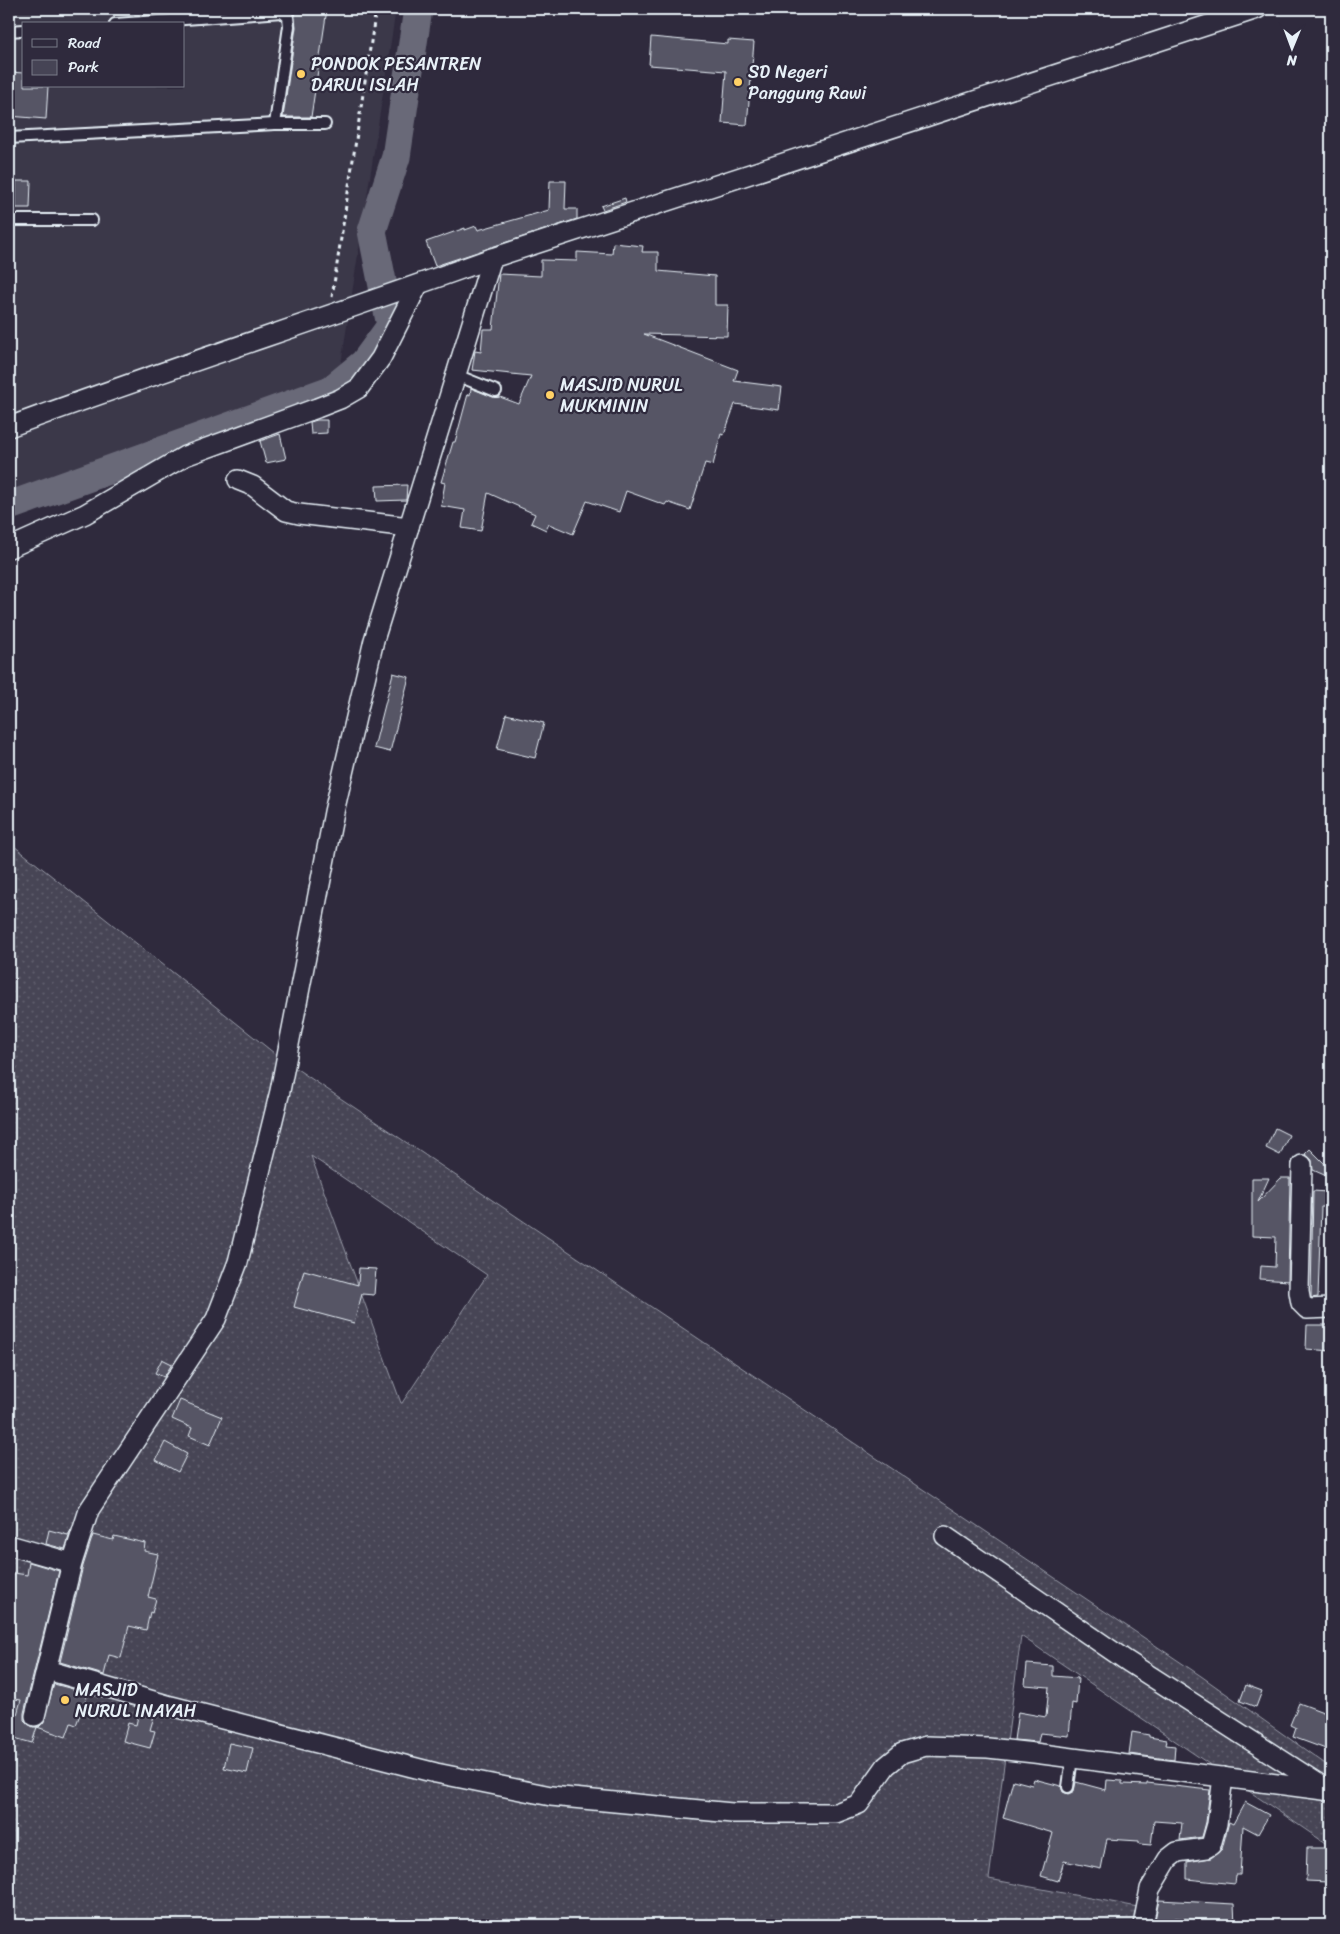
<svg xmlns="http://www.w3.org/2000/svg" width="1340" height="1934" font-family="Sriracha,sans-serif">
<defs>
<pattern id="green-dots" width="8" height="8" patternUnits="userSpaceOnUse" patternTransform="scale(1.25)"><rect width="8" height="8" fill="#464455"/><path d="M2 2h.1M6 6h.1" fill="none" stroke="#615f6e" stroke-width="1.8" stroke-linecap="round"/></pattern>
</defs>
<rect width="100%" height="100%" fill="#2f2a3d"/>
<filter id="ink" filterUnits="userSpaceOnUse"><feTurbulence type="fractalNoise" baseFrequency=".02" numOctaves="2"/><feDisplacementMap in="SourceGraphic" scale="10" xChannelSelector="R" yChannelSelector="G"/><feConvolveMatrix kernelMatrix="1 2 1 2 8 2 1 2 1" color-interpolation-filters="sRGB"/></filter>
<g filter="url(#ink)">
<path fill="#3b3749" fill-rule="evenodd" d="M 9,9 L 396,9 L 340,371 L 9,505 ZM 24,24 L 184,24 L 184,86 L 24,86 Z"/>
<path fill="url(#green-dots)" stroke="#979aa6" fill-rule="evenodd" d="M 9,842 L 279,1057 L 1201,1676 L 1331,1768 L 1331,1847 L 1021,1636 L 989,1879 L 1143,1908 L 1139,1925 L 9,1925 ZM 311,1156 L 487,1275 L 402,1403 L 401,1403 Z"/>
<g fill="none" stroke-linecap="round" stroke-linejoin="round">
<path stroke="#696978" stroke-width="29" d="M 9,506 L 331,390 L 364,363 L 391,326 L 372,231 L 396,157 L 418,9"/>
</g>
<g fill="#575565" stroke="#e8f1f8">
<path d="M 294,9 L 327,9 L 311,117 L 283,117 L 296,27 Z"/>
<path d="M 651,37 L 728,44 L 728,40 L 754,42 L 747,125 L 722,123 L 726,71 L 649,65 Z"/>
<path d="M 9,72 L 24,73 L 24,86 L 48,86 L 46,119 L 9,116 Z"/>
<path d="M 16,181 L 31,181 L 30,208 L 16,208 Z"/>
<path d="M 550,181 L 566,181 L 565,209 L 577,209 L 577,219 L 435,266 L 426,242 L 465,228 L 465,230 L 476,226 L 478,230 L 549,210 Z"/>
<path d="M 625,198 L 626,202 L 603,210 L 601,206 Z"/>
<path d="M 613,243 L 643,246 L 642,252 L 658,252 L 658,271 L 715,276 L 715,305 L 728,305 L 727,336 L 644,334 L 738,370 L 734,381 L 782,387 L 779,410 L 735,404 L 724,435 L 721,434 L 713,465 L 705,463 L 690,510 L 667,502 L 665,505 L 626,491 L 619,512 L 587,501 L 573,534 L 549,524 L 546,530 L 531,523 L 535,514 L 488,493 L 481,531 L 462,528 L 465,510 L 441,506 L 445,483 L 441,482 L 453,442 L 455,442 L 468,394 L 470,395 L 471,388 L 493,397 L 500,397 L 519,404 L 531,376 L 472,370 L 475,351 L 481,352 L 483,329 L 493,329 L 499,274 L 541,276 L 541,260 L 577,261 L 577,252 L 612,254 Z"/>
<path d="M 317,420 L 327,420 L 327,433 L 311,434 L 310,422 Z"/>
<path d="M 280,434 L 286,459 L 266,463 L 260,441 Z"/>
<path d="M 407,485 L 406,500 L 377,501 L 376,486 Z"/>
<path d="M 393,673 L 409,677 L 390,752 L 374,748 Z"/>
<path d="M 506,714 L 544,723 L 535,758 L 497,749 Z"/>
<path d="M 1275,1128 L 1289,1135 L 1280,1155 L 1266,1148 Z"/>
<path d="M 1310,1149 L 1331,1170 L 1331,1178 L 1313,1170 L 1312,1160 L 1305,1154 Z"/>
<path d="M 1252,1178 L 1269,1178 L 1258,1202 L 1281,1178 L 1290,1178 L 1288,1281 L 1260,1279 L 1261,1266 L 1275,1267 L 1276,1237 L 1252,1236 Z"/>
<path d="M 1313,1191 L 1327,1192 L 1327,1207 L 1321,1207 L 1318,1297 L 1311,1298 Z"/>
<path d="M 359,1268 L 376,1269 L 374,1295 L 362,1294 L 354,1323 L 294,1307 L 304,1270 L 358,1285 Z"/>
<path d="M 1307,1325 L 1331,1325 L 1331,1351 L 1306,1349 Z"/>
<path d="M 162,1359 L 172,1364 L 164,1377 L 155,1373 Z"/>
<path d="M 180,1400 L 222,1417 L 210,1445 L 189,1436 L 192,1428 L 172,1419 Z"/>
<path d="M 165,1442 L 187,1454 L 178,1472 L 156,1460 Z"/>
<path d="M 49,1530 L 68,1535 L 71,1530 L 65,1549 L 46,1544 Z"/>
<path d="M 93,1535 L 113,1540 L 114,1536 L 145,1543 L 144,1551 L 158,1554 L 148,1597 L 156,1599 L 152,1613 L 150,1612 L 146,1630 L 129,1626 L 121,1658 L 109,1655 L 104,1675 L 60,1662 L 83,1566 Z"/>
<path d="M 29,1562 L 59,1571 L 24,1713 L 24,1720 L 28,1724 L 33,1727 L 39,1727 L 43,1723 L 54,1684 L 88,1693 L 76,1725 L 71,1723 L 66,1737 L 37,1727 L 32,1743 L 11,1737 L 21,1700 L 9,1698 L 9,1575 L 13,1576 L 14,1573 L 27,1575 Z"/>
<path d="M 1027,1664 L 1053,1666 L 1053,1676 L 1078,1678 L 1076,1704 L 1072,1703 L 1069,1736 L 1040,1733 L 1038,1742 L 1014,1740 L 1018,1712 L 1046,1717 L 1049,1687 L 1025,1685 Z"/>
<path d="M 1246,1685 L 1262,1691 L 1256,1707 L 1240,1701 Z"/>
<path d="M 1299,1703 L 1331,1715 L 1331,1751 L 1293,1737 L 1296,1728 L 1290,1725 Z"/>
<path d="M 139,1712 L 154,1716 L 150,1730 L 155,1731 L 150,1748 L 123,1741 L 128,1723 L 136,1725 Z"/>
<path d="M 1132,1732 L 1149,1735 L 1149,1737 L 1167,1740 L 1166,1745 L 1175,1746 L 1174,1760 L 1129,1754 Z"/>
<path d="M 229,1743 L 253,1748 L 247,1773 L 224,1768 Z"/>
<path d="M 1034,1779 L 1061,1786 L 1063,1792 L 1068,1794 L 1074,1791 L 1076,1782 L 1106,1790 L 1107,1780 L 1122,1781 L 1122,1784 L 1147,1785 L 1147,1783 L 1210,1790 L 1206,1822 L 1202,1837 L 1180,1840 L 1182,1823 L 1154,1821 L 1151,1845 L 1139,1844 L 1139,1841 L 1107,1839 L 1101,1869 L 1064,1861 L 1058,1881 L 1041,1876 L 1053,1833 L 1003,1818 L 1013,1780 L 1032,1785 Z"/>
<path d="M 1245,1802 L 1269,1815 L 1258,1834 L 1243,1826 L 1240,1875 L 1236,1875 L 1235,1884 L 1187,1879 L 1187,1862 L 1211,1858 L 1222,1849 L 1229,1822 L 1233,1824 Z"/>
<path d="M 1307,1848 L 1329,1848 L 1328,1882 L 1306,1881 Z"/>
<path d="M 1159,1900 L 1234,1904 L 1235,1925 L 1205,1925 L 1205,1920 L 1175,1918 L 1174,1925 L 1154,1925 Z"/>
</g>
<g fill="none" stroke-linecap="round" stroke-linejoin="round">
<defs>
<g id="lane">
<path d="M 115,24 L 282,12 L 288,17 L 289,26 L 275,124"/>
<path d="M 9,31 L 24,30"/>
<path d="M 9,138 L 275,124 L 325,124"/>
<path d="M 9,220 L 92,220"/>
<path d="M 456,375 L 496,391"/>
<path d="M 1068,1787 L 1072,1758"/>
</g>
<g id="street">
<path d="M 9,427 C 169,368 332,316 492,258 L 1257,9"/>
<path d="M 238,480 L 253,486 L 286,511 L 299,514 L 409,527"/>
<path d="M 9,548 L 85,514 L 185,456 L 317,408 L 340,399 L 359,388 L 381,358 L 418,285"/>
<path d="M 1302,1165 L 1299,1292 L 1301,1303 L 1307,1309 L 1331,1308"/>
<path d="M 945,1536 L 1127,1661 L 1325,1788"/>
<path d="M 9,1545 L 72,1563"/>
<path d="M 47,1670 L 171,1706 L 436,1773 L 551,1796 L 732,1813 L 836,1813 L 859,1804 L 886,1766 L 902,1753 L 926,1746 L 988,1748 L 1034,1753 L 1331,1791"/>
<path d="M 35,1716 L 72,1563 L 89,1510 L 216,1319 L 238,1262 L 280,1091 L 334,812 L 374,640 L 492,258"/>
<path d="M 1143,1925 L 1150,1889 L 1168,1859 L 1177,1852 L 1206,1848 L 1211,1845 L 1217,1824 L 1223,1777"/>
</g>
</defs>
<use href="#lane" stroke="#e8f1f8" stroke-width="14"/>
<use href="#street" stroke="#e8f1f8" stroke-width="22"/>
<path stroke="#e8f1f8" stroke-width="3" stroke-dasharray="4 4" stroke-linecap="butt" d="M 332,297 L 376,9"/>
<use href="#lane" stroke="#2f2a3d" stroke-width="10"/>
<use href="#street" stroke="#2f2a3d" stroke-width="19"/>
</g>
</g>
<g fill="#ffd166" stroke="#2f2a3d" stroke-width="2">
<circle cx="301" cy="74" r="5"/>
<circle cx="738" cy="82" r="5"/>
<circle cx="550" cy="395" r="5"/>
<circle cx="65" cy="1700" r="5"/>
</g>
<g text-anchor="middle" stroke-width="4.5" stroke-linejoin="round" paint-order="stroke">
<g font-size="18" fill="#e8f1f8" stroke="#2f2a3d" text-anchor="start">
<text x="311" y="70">PONDOK PESANTREN<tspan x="311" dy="21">DARUL ISLAH</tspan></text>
<text x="748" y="78">SD Negeri<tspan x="748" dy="21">Panggung Rawi</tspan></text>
<text x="560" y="391">MASJID NURUL<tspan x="560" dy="21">MUKMININ</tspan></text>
<text x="75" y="1696">MASJID<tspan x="75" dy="21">NURUL INAYAH</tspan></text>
</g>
</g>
<rect width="1340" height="1934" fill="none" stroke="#2f2a3d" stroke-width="30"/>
<rect x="15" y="15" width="1310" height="1904" fill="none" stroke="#e8f1f8" stroke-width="2" filter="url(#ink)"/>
<rect x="22" y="22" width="162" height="65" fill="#2f2a3d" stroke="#797a88"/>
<rect x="32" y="39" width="25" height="8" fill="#2f2a3d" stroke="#797a88"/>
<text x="68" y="48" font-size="15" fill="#e8f1f8">Road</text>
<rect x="32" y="60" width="25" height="15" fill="#464455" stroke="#797a88"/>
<text x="68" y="72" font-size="15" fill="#e8f1f8">Park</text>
<g transform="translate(1292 48) rotate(181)" stroke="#2f2a3d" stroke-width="4" paint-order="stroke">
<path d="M0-4L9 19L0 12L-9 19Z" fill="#e8f1f8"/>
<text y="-8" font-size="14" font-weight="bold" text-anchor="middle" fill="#e8f1f8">N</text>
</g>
</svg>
